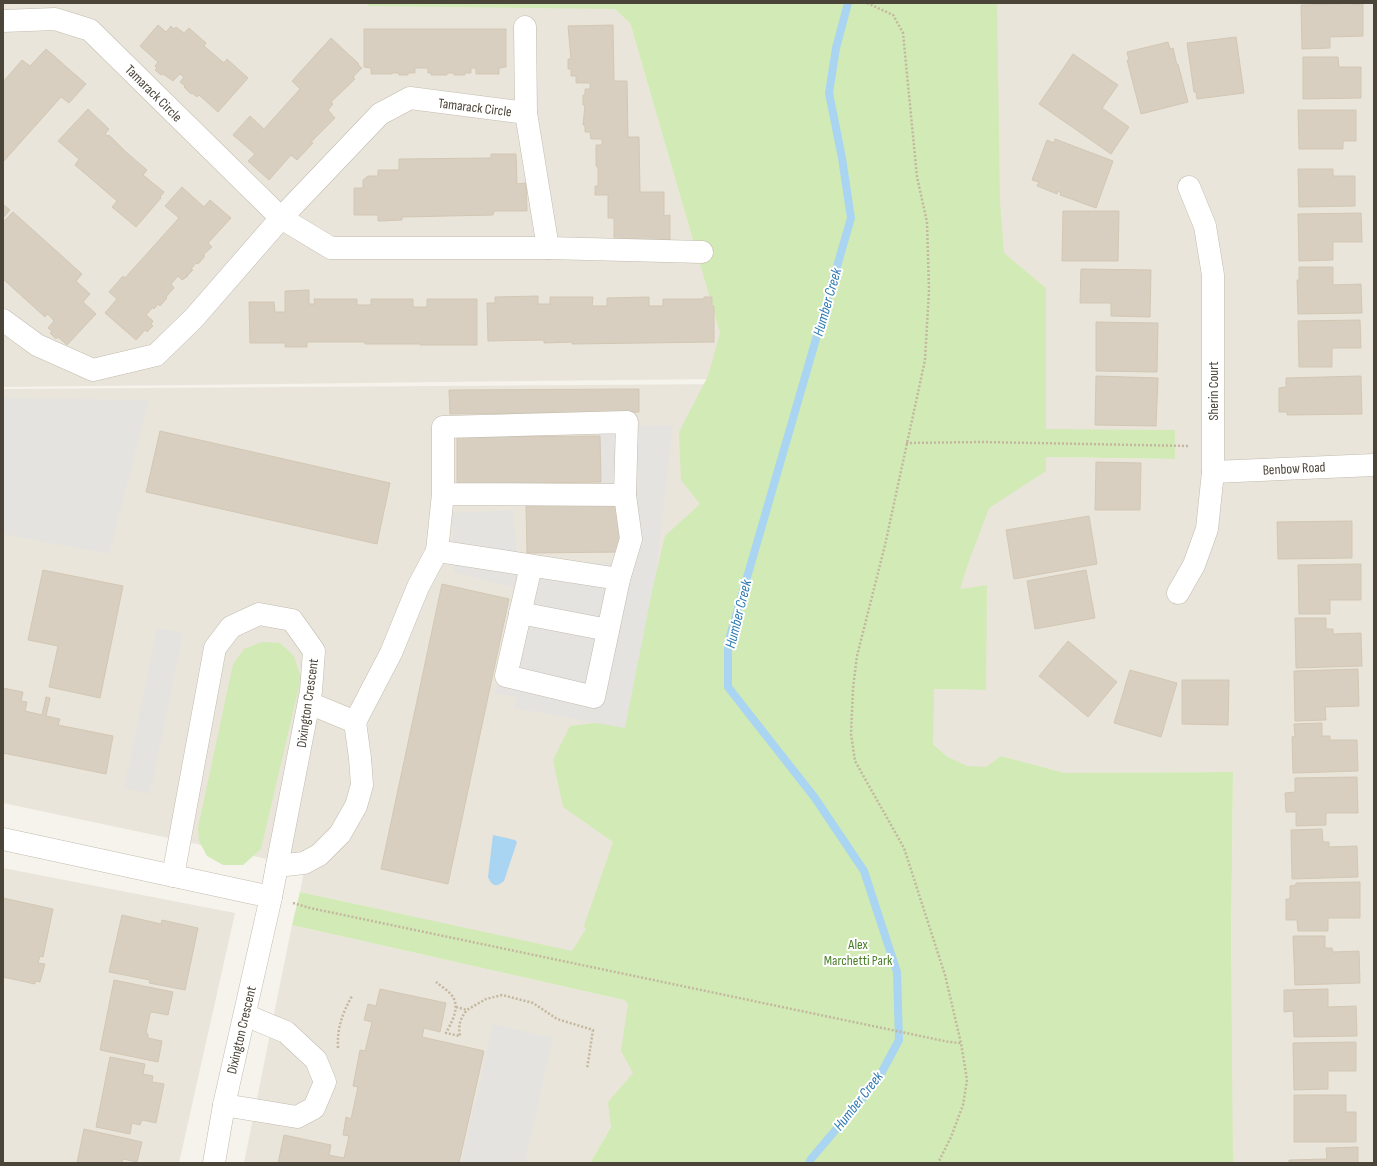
<svg xmlns="http://www.w3.org/2000/svg" width="1377" height="1166" font-family="'Sofia Sans Condensed',sans-serif">
<rect width="100%" height="100%" fill="#f6f3ec"/>
<g fill="#eae5da">
<path d="M 332,3 L 624,3 L 723,342 L 718,379 L 3,387 L 3,4 Z"/>
<path d="M 967,3 L 1374,3 L 1374,1163 L 1229,1163 L 1233,772 L 1065,773 L 1001,756 L 986,768 L 958,766 L 907,720 L 926,689 L 985,690 L 987,585 L 957,590 L 989,456 L 1174,459 L 990,428 L 997,3 Z"/>
<path d="M 735,384 L 684,775 L 572,952 L 300,892 L 305,867 L 3,803 L 3,389 Z"/>
<path d="M 3,868 L 235,913 L 179,1163 L 3,1163 Z"/>
<path d="M 292,925 L 624,1000 L 664,1035 L 590,1163 L 244,1163 Z"/>
</g>
<g fill="#d2eab5">
<path d="M 369,3 L 997,3 L 1000,201 L 1004,253 L 1046,288 L 1046,429 L 1175,430 L 1175,459 L 1046,457 L 1046,471 L 989,508 L 969,561 L 960,589 L 987,585 L 986,690 L 934,689 L 933,744 L 948,757 L 967,766 L 986,767 L 1001,756 L 1065,773 L 1233,772 L 1231,953 L 1233,1163 L 590,1163 L 611,1127 L 608,1102 L 633,1073 L 621,1051 L 628,1004 L 624,1000 L 292,925 L 300,892 L 572,951 L 586,929 L 584,926 L 613,842 L 563,807 L 553,760 L 570,726 L 621,720 L 665,536 L 700,504 L 681,480 L 679,432 L 708,376 L 720,333 L 630,23 L 615,9 L 368,6 Z"/>
<path d="M 262,642 L 280,643 L 294,656 L 301,678 L 261,849 L 243,865 L 223,865 L 207,856 L 199,841 L 198,828 L 233,664 L 244,649 Z"/>
</g>
<g fill="#e5e3e0">
<path d="M 3,398 L 149,400 L 109,554 L 3,534 Z"/>
<path d="M 673,425 L 657,566 L 625,728 L 514,708 L 516,697 L 495,694 L 516,588 L 454,572 L 452,513 L 513,510 L 518,563 L 623,562 L 623,484 L 601,483 L 598,426 Z"/>
<path d="M 157,628 L 183,633 L 150,794 L 124,788 Z"/>
<path d="M 493,1024 L 553,1038 L 525,1163 L 461,1163 Z"/>
</g>
<path fill="#a9d4f2" d="M 493,835 L 515,840 L 517,842 L 504,881 C 496,888 492,886 488,877 Z"/>
<g fill="none" stroke-linecap="round" stroke-linejoin="round">
<path stroke="#a9d4f2" stroke-width="8" d="M 809,1163 L 811,1159 L 877,1081 L 899,1040 L 897,972 L 864,871 L 815,798 L 728,687 L 728,643 L 851,218 L 842,158 L 829,93 L 836,48 L 848,3"/>
</g>
<g fill="#d8cfc1" stroke="#d3c7b4">
<path d="M 1341,3 L 1346,3 L 1347,5 L 1363,4 L 1363,36 L 1330,37 L 1330,48 L 1302,49 L 1301,5 L 1341,4 Z"/>
<path d="M 158,25 L 166,32 L 171,26 L 174,29 L 176,27 L 184,33 L 189,28 L 206,43 L 204,46 L 224,63 L 227,59 L 248,78 L 218,112 L 199,95 L 197,97 L 192,93 L 191,94 L 184,87 L 185,86 L 180,82 L 184,77 L 180,74 L 173,81 L 163,74 L 161,75 L 155,70 L 157,68 L 155,66 L 158,62 L 140,46 Z"/>
<path d="M 613,25 L 614,81 L 627,81 L 628,137 L 639,137 L 640,192 L 664,192 L 664,216 L 670,215 L 670,240 L 614,241 L 614,218 L 608,218 L 608,195 L 595,195 L 595,186 L 598,186 L 598,168 L 596,166 L 596,145 L 602,145 L 602,139 L 591,139 L 590,132 L 585,132 L 585,125 L 583,125 L 585,105 L 583,105 L 583,95 L 585,95 L 585,89 L 590,89 L 590,83 L 576,83 L 576,76 L 571,76 L 571,69 L 568,69 L 568,59 L 571,59 L 568,26 Z"/>
<path d="M 364,29 L 506,29 L 506,67 L 499,68 L 499,74 L 476,74 L 476,68 L 471,68 L 471,73 L 464,73 L 465,75 L 454,75 L 454,73 L 447,73 L 447,75 L 431,75 L 432,73 L 428,73 L 428,68 L 415,68 L 415,73 L 408,73 L 408,75 L 399,75 L 399,73 L 392,73 L 392,74 L 371,74 L 371,68 L 364,67 Z"/>
<path d="M 1236,37 L 1244,93 L 1197,99 L 1196,92 L 1194,92 L 1187,43 Z"/>
<path d="M 331,38 L 359,64 L 358,65 L 362,68 L 353,77 L 355,79 L 331,102 L 333,104 L 328,110 L 335,118 L 311,142 L 313,143 L 297,160 L 291,155 L 269,180 L 248,161 L 255,154 L 233,135 L 250,116 L 264,129 L 300,89 L 292,81 Z"/>
<path d="M 1168,42 L 1170,49 L 1173,48 L 1177,65 L 1178,64 L 1188,102 L 1141,114 L 1127,60 L 1129,60 L 1127,52 Z"/>
<path d="M 46,49 L 86,84 L 69,103 L 61,97 L 3,162 L 3,82 L 22,60 L 30,66 Z"/>
<path d="M 1073,54 L 1118,85 L 1102,108 L 1129,127 L 1111,154 L 1039,104 Z"/>
<path d="M 1303,57 L 1338,57 L 1339,67 L 1361,67 L 1361,98 L 1303,99 Z"/>
<path d="M 88,109 L 109,129 L 105,134 L 108,136 L 109,135 L 126,152 L 147,170 L 143,175 L 164,192 L 160,197 L 161,198 L 136,227 L 112,207 L 117,201 L 75,165 L 79,159 L 58,141 Z"/>
<path d="M 1298,110 L 1356,110 L 1356,141 L 1343,141 L 1343,149 L 1299,149 Z"/>
<path d="M 1055,139 L 1113,161 L 1096,208 L 1060,195 L 1061,193 L 1058,191 L 1057,194 L 1037,186 L 1039,182 L 1032,180 L 1047,140 L 1054,143 Z"/>
<path d="M 491,154 L 516,154 L 517,184 L 526,183 L 527,211 L 494,211 L 493,215 L 402,217 L 402,220 L 381,221 L 378,221 L 378,215 L 354,215 L 354,188 L 363,188 L 363,180 L 368,176 L 378,176 L 378,170 L 399,170 L 399,159 L 491,158 Z"/>
<path d="M 1298,169 L 1333,169 L 1333,176 L 1355,176 L 1355,206 L 1299,207 Z"/>
<path d="M 182,187 L 204,207 L 210,200 L 231,218 L 208,243 L 212,247 L 203,255 L 205,256 L 198,264 L 196,263 L 191,269 L 193,270 L 188,275 L 186,274 L 188,276 L 182,280 L 178,276 L 171,284 L 174,288 L 166,297 L 167,298 L 160,306 L 158,304 L 154,309 L 153,307 L 146,315 L 153,321 L 151,324 L 153,326 L 147,332 L 145,330 L 136,340 L 105,313 L 117,299 L 109,292 L 123,276 L 125,278 L 179,218 L 165,206 Z"/>
<path d="M 3,204 L 10,210 L 3,218 Z"/>
<path d="M 1063,211 L 1119,211 L 1118,261 L 1062,261 Z"/>
<path d="M 13,212 L 82,274 L 76,281 L 90,294 L 83,302 L 96,314 L 67,345 L 58,337 L 56,339 L 50,333 L 52,331 L 48,328 L 54,321 L 50,316 L 47,314 L 45,317 L 3,279 L 3,222 Z"/>
<path d="M 1361,213 L 1362,242 L 1333,242 L 1333,260 L 1299,261 L 1298,214 Z"/>
<path d="M 1299,267 L 1333,267 L 1333,285 L 1361,284 L 1362,313 L 1298,314 L 1297,280 L 1299,280 Z"/>
<path d="M 1081,269 L 1151,270 L 1150,317 L 1111,316 L 1111,303 L 1080,303 Z"/>
<path d="M 309,290 L 309,304 L 315,304 L 314,299 L 357,299 L 357,305 L 371,305 L 371,299 L 413,299 L 413,307 L 427,307 L 427,299 L 477,299 L 477,345 L 420,345 L 420,344 L 365,344 L 365,342 L 307,342 L 307,347 L 285,347 L 285,343 L 250,343 L 249,302 L 274,302 L 275,312 L 285,312 L 285,291 Z"/>
<path d="M 538,296 L 538,304 L 550,304 L 550,297 L 593,297 L 592,306 L 607,306 L 607,298 L 649,297 L 649,306 L 663,306 L 663,299 L 704,299 L 704,297 L 712,297 L 712,306 L 714,306 L 714,342 L 572,344 L 572,342 L 544,343 L 544,340 L 488,341 L 487,303 L 495,303 L 495,297 Z"/>
<path d="M 1360,320 L 1361,348 L 1332,348 L 1332,367 L 1299,367 L 1298,321 Z"/>
<path d="M 1096,322 L 1158,323 L 1157,372 L 1096,371 Z"/>
<path d="M 1096,376 L 1158,378 L 1156,426 L 1095,425 Z"/>
<path d="M 1361,376 L 1362,414 L 1287,415 L 1287,412 L 1279,412 L 1279,388 L 1286,387 L 1286,378 Z"/>
<path d="M 639,389 L 639,412 L 450,414 L 449,390 Z"/>
<path d="M 160,431 L 390,483 L 377,544 L 146,492 Z"/>
<path d="M 600,436 L 601,482 L 457,484 L 457,437 Z"/>
<path d="M 1096,462 L 1141,463 L 1140,510 L 1095,510 Z"/>
<path d="M 622,505 L 623,552 L 527,553 L 526,506 Z"/>
<path d="M 1089,516 L 1097,564 L 1014,579 L 1006,530 Z"/>
<path d="M 1352,521 L 1352,558 L 1278,559 L 1277,522 Z"/>
<path d="M 1361,564 L 1361,600 L 1330,600 L 1330,614 L 1299,614 L 1298,565 Z"/>
<path d="M 43,570 L 123,586 L 100,698 L 49,687 L 58,646 L 28,640 Z"/>
<path d="M 1086,570 L 1095,618 L 1035,629 L 1027,581 Z"/>
<path d="M 442,584 L 509,599 L 448,884 L 381,869 Z"/>
<path d="M 1295,618 L 1326,618 L 1326,629 L 1333,629 L 1333,634 L 1361,633 L 1362,666 L 1296,668 Z"/>
<path d="M 1068,641 L 1117,682 L 1088,717 L 1039,676 Z"/>
<path d="M 1358,669 L 1359,706 L 1325,707 L 1326,720 L 1295,721 L 1294,671 Z"/>
<path d="M 1130,670 L 1177,683 L 1161,737 L 1114,723 Z"/>
<path d="M 1182,680 L 1229,680 L 1228,725 L 1182,724 Z"/>
<path d="M 3,688 L 23,692 L 21,701 L 27,702 L 25,711 L 42,715 L 46,697 L 50,698 L 46,716 L 60,719 L 58,725 L 113,736 L 106,774 L 3,753 Z"/>
<path d="M 1322,723 L 1322,736 L 1330,736 L 1330,740 L 1357,740 L 1358,771 L 1293,773 L 1292,737 L 1295,736 L 1294,724 Z"/>
<path d="M 1357,777 L 1358,813 L 1326,813 L 1326,825 L 1296,826 L 1296,812 L 1286,812 L 1285,793 L 1295,792 L 1295,778 Z"/>
<path d="M 1322,829 L 1323,842 L 1329,842 L 1329,847 L 1357,846 L 1358,877 L 1292,879 L 1291,830 Z"/>
<path d="M 1360,882 L 1360,918 L 1328,918 L 1328,931 L 1298,931 L 1297,920 L 1286,920 L 1286,899 L 1290,899 L 1290,886 L 1296,885 L 1296,883 Z"/>
<path d="M 3,898 L 53,909 L 43,957 L 40,956 L 38,963 L 45,964 L 40,982 L 35,981 L 35,984 L 3,977 Z"/>
<path d="M 122,915 L 161,924 L 162,920 L 198,928 L 185,990 L 149,983 L 150,980 L 109,972 Z"/>
<path d="M 1293,936 L 1325,936 L 1325,948 L 1332,948 L 1333,952 L 1359,951 L 1360,983 L 1295,985 Z"/>
<path d="M 114,980 L 173,992 L 168,1015 L 152,1012 L 150,1014 L 146,1033 L 148,1034 L 148,1038 L 162,1041 L 158,1062 L 100,1050 Z"/>
<path d="M 380,989 L 446,1003 L 440,1032 L 424,1028 L 422,1037 L 484,1051 L 459,1163 L 278,1163 L 284,1135 L 331,1145 L 329,1155 L 344,1158 L 349,1136 L 343,1135 L 346,1117 L 351,1119 L 358,1087 L 353,1086 L 360,1050 L 365,1051 L 372,1022 L 364,1020 L 368,1004 L 376,1006 Z"/>
<path d="M 1328,989 L 1328,1007 L 1356,1006 L 1357,1036 L 1294,1037 L 1293,1011 L 1284,1012 L 1284,990 Z"/>
<path d="M 1356,1042 L 1356,1071 L 1328,1071 L 1328,1089 L 1294,1090 L 1293,1043 Z"/>
<path d="M 110,1057 L 145,1064 L 143,1074 L 153,1076 L 152,1082 L 164,1084 L 156,1123 L 142,1120 L 140,1125 L 132,1123 L 130,1134 L 96,1127 Z"/>
<path d="M 1294,1095 L 1346,1095 L 1346,1112 L 1356,1112 L 1356,1142 L 1294,1142 Z"/>
<path d="M 84,1129 L 142,1142 L 137,1162 L 123,1159 L 122,1163 L 77,1163 Z"/>
<path d="M 1358,1147 L 1358,1163 L 1289,1163 L 1289,1160 L 1327,1159 L 1326,1148 Z"/>
</g>
<g fill="none" stroke-linecap="round" stroke-linejoin="round">
<defs>
<g id="minor">
<path d="M 3,21 L 55,19 L 90,30 L 281,218 L 331,248 L 548,248 L 702,252"/>
<path d="M 525,27 L 526,113"/>
<path d="M 3,320 L 37,345 L 93,370 L 156,355 L 194,318 L 281,218 L 380,114 L 410,98 L 526,113 L 548,248"/>
<path d="M 1213,472 L 1374,465"/>
<path d="M 437,551 L 443,494 L 625,495 L 627,422 L 443,427 L 443,494"/>
<path d="M 619,579 L 631,539 L 625,495"/>
<path d="M 1178,593 L 1194,565 L 1207,529 L 1213,472 L 1213,275 L 1205,226 L 1189,187"/>
<path d="M 520,613 L 608,630"/>
<path d="M 355,722 L 391,653 L 418,587 L 437,551 L 619,579 L 594,697 L 506,676 L 531,566"/>
<path d="M 3,839 L 271,897 L 224,1105 L 214,1163"/>
<path d="M 277,866 L 304,863 L 319,855 L 340,834 L 356,806 L 362,785 L 360,758 L 355,722 L 309,703"/>
<path d="M 173,876 L 215,648 L 231,627 L 259,614 L 292,620 L 314,651 L 311,691 L 271,897"/>
<path d="M 224,1105 L 297,1117 L 314,1108 L 325,1082 L 316,1060 L 286,1032 L 245,1015"/>
</g>
</defs>
<use href="#minor" stroke="#c2bbae" stroke-width="23"/>
<g stroke="#c4b79f" stroke-width="2.5" stroke-dasharray="2 2" stroke-linecap="butt">
<path d="M 867,3 L 893,15 L 903,33 L 917,177 L 927,222 L 929,290 L 925,360 L 885,545 L 857,656 L 853,688 L 851,734 L 855,761 L 904,848 L 945,975 L 961,1043 L 967,1080 L 963,1105 L 951,1137 L 938,1163"/>
<path d="M 906,443 L 982,442 L 1190,446"/>
<path d="M 293,903 L 310,908 L 949,1042 L 961,1043"/>
<path d="M 436,982 C 441,986 449,991 453,997 C 460,1009 451,1023 446,1033 L 460,1036 C 458,1025 460,1019 467,1010"/>
<path d="M 456,1007 L 467,1010 L 486,999 L 502,995 L 533,1003 L 557,1019 L 593,1030 L 587,1069"/>
<path d="M 338,1048 C 337,1028 342,1014 352,996"/>
</g>
<use href="#minor" stroke="#fff" stroke-width="22"/>
</g>
<g text-anchor="middle" stroke-width="4" stroke-linejoin="round" paint-order="stroke">
<g font-size="14" fill="#4b4439" stroke="#fff">
<text transform="translate(154 93) rotate(45)" y="5">Tamarack Circle</text>
<text transform="translate(475 107) rotate(7)" y="5">Tamarack Circle</text>
<text transform="translate(1213 391) rotate(-90)" y="5">Sherin Court</text>
<text transform="translate(1294 468) rotate(-3)" y="5">Benbow Road</text>
<text transform="translate(307 703) rotate(-82)" y="5">Dixington Crescent</text>
<text transform="translate(241 1030) rotate(-77)" y="5">Dixington Crescent</text>
</g>
<g font-size="14" fill="#4a7f2a" stroke="#fff">
<text x="858" y="949">Alex<tspan x="858" dy="16">Marchetti Park</tspan></text>
</g>
<g font-size="15" font-style="italic" fill="#2e7ab2" stroke="#fff">
<text transform="translate(827 302) rotate(-74)" y="5">Humber Creek</text>
<text transform="translate(738 614) rotate(-76)" y="5">Humber Creek</text>
<text transform="translate(858 1101) rotate(-52)" y="5">Humber Creek</text>
</g>
</g>
<rect width="1377" height="1166" fill="none" stroke="#4b4439" stroke-width="8"/>
</svg>
